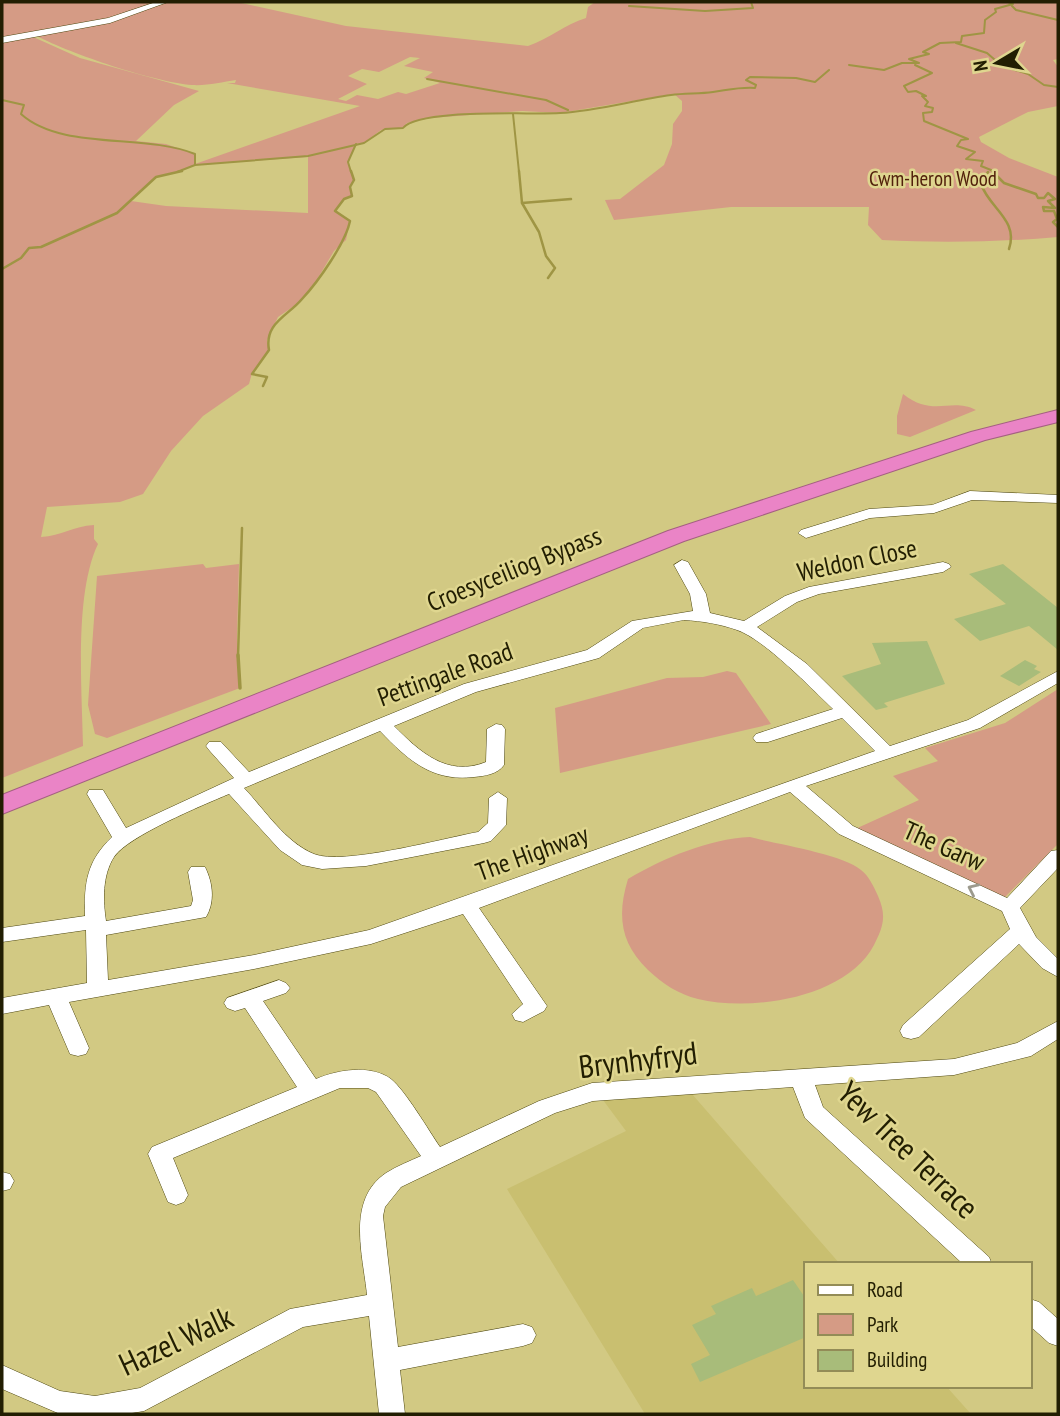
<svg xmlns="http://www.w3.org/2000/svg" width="1060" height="1416" font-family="'PT Sans Narrow',sans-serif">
<rect width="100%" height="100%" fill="#d2c983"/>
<path fill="#c9bf70" d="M 692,1094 L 840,1264 L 806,1264 L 806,1386 L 946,1386 L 971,1414 L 645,1414 L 507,1189 L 626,1131 L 603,1100 Z"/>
<g fill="#d59b85" fill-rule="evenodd">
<path d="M 2,2 L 160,2 L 108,19 L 2,38 Z"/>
<path d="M 168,2 L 237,2 L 346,26 L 528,46 C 549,39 565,24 586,18 L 588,7 L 595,2 L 1058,2 L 1058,59 L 1053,60 L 1058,67 L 1058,106 L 1028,112 L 979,137 L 981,142 L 1009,158 L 1058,177 L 1058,237 C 1000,242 941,243 882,240 L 868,225 L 869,207 L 731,207 L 614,220 L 605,200 L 620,199 L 664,165 L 672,144 L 673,124 L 682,111 L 682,101 L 674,94 L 560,113 L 522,111 L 430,118 L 407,123 L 403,128 L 381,130 L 364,143 L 356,144 L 348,162 L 354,180 L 350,187 L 352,196 L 344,199 L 336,210 L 350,221 L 346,240 L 334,251 L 315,283 L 300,302 L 278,317 L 267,340 L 269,350 L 252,373 L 249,384 L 203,416 L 171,451 L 143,494 L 120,502 L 47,507 L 41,537 C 62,536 73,526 94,525 L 94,539 L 98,544 C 74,594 82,690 83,746 L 2,778 L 2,42 L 31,36 L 80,58 L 199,91 L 174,105 L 136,141 L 166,144 L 195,154 L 195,164 L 360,106 L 227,83 L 235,83 L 236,80 C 222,82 207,86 192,85 C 154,82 71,54 37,36 L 121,19 ZM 410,57 L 420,58 L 404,66 L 433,72 L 424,78 L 440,83 L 406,94 L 398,92 L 378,99 L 357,95 L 346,101 L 338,99 L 367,84 L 348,76 L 362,69 L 379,72 ZM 308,157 L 308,213 L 166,206 L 131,201 L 156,177 L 179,172 L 195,165 Z"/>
<path d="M 903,394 C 934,418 950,397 976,410 L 910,437 L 897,434 L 897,416 Z"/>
<path d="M 203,564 L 206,568 L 239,564 L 237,638 L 240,688 L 107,738 L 95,734 L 88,705 L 97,576 Z"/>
<path d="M 727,671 L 736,673 L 771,724 L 560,773 L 555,708 L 667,678 L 703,677 Z"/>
<path d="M 1058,689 L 1058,844 L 1001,901 L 853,830 L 919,800 L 893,776 L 938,761 L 925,748 L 1005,723 Z"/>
<path d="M 750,837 C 776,844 843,854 861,870 C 869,876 874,887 878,896 C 887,916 883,927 874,945 C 846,998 752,1012 698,999 C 678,994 663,984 648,970 C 620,943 617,915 628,879 C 664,858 708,839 750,837 Z"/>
</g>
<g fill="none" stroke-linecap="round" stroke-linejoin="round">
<g stroke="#9f9544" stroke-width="2">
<path d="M 629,6 L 705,11 L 753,8 L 751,2"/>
<path d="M 1012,6 L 1016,10 L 1058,20"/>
<path d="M 956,43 L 987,53 L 1002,66 L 1028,74 L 1044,85 L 1058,87"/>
<path d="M 849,65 L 884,70 L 902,63 L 919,63 L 909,59 L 929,54 L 923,52 L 940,43 L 961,42 L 962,36 L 984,33 L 985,20 L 996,12 L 995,9 L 1013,4 L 1008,2"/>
<path d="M 915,65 L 932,73 L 904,86 L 908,92 L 916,91 L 926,96 L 922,96 L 928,102 L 925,106 L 933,108 L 932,112 L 923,113 L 924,121 L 968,139 L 961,140 L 957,146 L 975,152 L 966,159 L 983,161 L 981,166 L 996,172"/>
<path d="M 427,79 L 546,100 L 568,110"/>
<path d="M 2,100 L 24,105 L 21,114 C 62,151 144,133 195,154 L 195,165"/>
<path d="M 513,114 L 519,172"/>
<path d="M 177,172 L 195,165 L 308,156 L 364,143 L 385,129 L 403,128 C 419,108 532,115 560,113 C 597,111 634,100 671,95 C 685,93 699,94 713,92 C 728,90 739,87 755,88 L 756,85 L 746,80 L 750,77 L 796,78 L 815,82 L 829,70"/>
<path d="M 351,172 L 348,162 L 356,144"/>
</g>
<g stroke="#9f9544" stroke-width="2.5">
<path d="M 519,171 L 522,203 L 539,232 L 546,256 L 555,268 L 548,278"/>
<path d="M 992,171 L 1004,183 L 1036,194 L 1038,198 L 1044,198 L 1048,193 L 1055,199 L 1048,201 L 1055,208 L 1043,207 L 1044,211 L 1054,211 L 1057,219 L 1053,222 L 1058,227"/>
<path d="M 988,172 L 981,184 C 989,208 1019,220 1009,249"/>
<path d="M 522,203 L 571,199"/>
<path d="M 2,269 L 21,258 L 29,248 L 41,247 L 117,213 L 156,177 L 182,171"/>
<path d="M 263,386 L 267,377 L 252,374 L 269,350 C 264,323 288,316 302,299 C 318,282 346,242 350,221 L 335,211 L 344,199 L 352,196 L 350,187 L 354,180 L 351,171"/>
<path d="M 238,657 L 242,528"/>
</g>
<path stroke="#9f9544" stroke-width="3.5" d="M 238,655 L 240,688"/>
</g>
<g fill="#a8bc7a">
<path d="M 1003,564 L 1058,608 L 1058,650 L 1029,626 L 980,641 L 954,619 L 1006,604 L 969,574 Z"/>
<path d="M 927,641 L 945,684 L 884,703 L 888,707 L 876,710 L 842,676 L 881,664 L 872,643 Z"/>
<path d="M 1025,660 L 1037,666 L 1034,669 L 1041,672 L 1019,686 L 1000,676 Z"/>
<path d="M 793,1280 L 806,1299 L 806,1337 L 700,1382 L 691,1364 L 710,1355 L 692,1325 L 716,1314 L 711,1306 L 752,1288 L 756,1296 Z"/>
</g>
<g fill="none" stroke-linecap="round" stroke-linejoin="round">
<defs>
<g id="minor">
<path d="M 156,2 L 168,2 L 110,23 L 2,43 L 2,37 L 108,18 Z"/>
<path d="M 970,491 L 1058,495 L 1058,503 L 972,500 L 934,513 L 870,518 L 806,538 L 798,533 L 801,530 L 869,509 L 932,505 Z"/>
<path d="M 682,560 L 688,562 L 706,594 L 710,613 L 744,621 L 785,596 L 809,587 L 943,562 L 949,564 L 951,567 L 943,572 L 819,594 L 797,602 L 757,627 L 807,664 L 890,746 L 968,720 L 1058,671 L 1058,683 L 980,728 L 806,786 L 853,826 L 1007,898 L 1051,851 L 1058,850 L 1058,868 L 1020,908 L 1036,937 L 1058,959 L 1058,977 L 1042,968 L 1019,944 L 919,1037 L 911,1039 L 903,1037 L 900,1031 L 903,1025 L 1010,929 L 1002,911 L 839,834 L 790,792 L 479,908 L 547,1006 L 544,1011 L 523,1022 L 515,1020 L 512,1014 L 523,1004 L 463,914 L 371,944 L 254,969 L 69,1002 L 89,1048 L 86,1054 L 78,1056 L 70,1054 L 49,1005 L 2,1014 L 2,998 L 87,983 L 86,930 L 2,942 L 2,928 L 85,916 C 84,882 87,861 112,837 L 87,794 L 89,790 L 103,790 L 126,828 L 234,778 L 209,750 L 206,746 L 209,742 L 221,742 L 249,772 L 464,684 L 587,650 L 632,621 L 693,611 L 690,594 L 674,565 ZM 684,620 C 702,621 720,624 737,630 C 764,639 812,689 833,709 L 756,734 L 753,738 L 756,742 L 768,742 L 842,718 L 875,751 L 369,930 L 254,955 L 108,980 L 106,935 L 206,917 C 215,902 213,883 205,867 L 191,867 L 188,872 L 193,900 L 191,906 L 106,921 C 103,901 102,876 114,857 C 128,836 203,805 229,794 L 280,850 L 302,865 L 322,869 L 366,866 L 484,843 L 491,841 L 506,825 L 507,798 L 498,792 L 489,798 L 488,823 L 478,832 C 445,838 342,866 314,854 C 285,842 265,810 244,788 L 380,731 C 408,760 432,782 474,777 C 485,776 498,774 504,765 L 505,729 L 502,725 L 496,724 L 487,729 L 486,762 C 447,778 419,751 394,726 L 476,692 L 599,658 L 643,628 Z"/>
<path d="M 279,980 L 286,983 L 290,988 L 286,993 L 263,1001 L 316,1079 C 337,1070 370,1064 391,1079 C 405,1090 429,1131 440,1147 L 539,1101 L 592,1083 L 954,1059 L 1017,1043 L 1058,1021 L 1058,1039 L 1031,1056 L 954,1075 L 815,1085 L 823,1107 L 989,1257 L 992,1264 L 963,1264 L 805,1118 L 793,1087 L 593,1101 L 555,1113 L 401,1187 L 385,1207 L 383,1216 L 398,1347 L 523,1324 L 532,1327 L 536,1335 L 532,1343 L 523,1346 L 400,1370 L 405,1414 L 379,1414 L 369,1316 L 303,1327 L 144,1411 L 126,1414 L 60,1414 L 2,1389 L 2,1365 L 60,1391 L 95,1396 L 140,1388 L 290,1309 L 367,1295 C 363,1255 346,1200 386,1173 C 397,1166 410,1161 421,1156 L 376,1092 L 368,1088 L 340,1088 L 173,1158 L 188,1195 L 184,1202 L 176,1205 L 168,1202 L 148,1154 L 152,1147 L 297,1087 L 245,1008 L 235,1011 L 227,1008 L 224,1003 L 227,998 Z"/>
<path d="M 2,1172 L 10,1174 L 14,1181 L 10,1189 L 2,1191 Z"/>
<path d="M 1030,1299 L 1039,1302 L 1058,1319 L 1058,1346 L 1049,1343 L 1030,1326 Z"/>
</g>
<path id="highway" d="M 1058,410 L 1058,422 L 985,440 L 684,541 L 2,814 L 2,795 L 668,531 L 971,432 Z"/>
</defs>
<use href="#minor" stroke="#4f4811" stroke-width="1"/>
<use href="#highway" stroke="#a46081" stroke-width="2"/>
<use href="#minor" fill="#fff" fill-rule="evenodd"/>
<use href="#highway" fill="#ea84c6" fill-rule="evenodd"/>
</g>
<defs><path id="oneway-chevron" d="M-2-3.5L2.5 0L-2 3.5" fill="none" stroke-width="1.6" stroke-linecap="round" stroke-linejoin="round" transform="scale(1.75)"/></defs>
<use stroke="#9c9a8d" href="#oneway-chevron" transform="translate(973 889) rotate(-155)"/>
<g text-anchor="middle" stroke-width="5" stroke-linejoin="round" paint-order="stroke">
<g font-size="21" fill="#52210c" stroke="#dfd68f">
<text x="933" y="186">Cwm-heron Wood</text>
</g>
<g font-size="26" fill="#221e02" stroke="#dfd68f">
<text transform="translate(857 560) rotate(-12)" y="9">Weldon Close</text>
<text transform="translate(514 569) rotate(-22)" y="9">Croesyceiliog Bypass</text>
<text transform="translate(445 674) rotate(-20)" y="9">Pettingale Road</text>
<text transform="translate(944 846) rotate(24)" y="9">The Garw</text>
<text transform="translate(532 853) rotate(-20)" y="9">The Highway</text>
</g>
<g font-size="32" fill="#221e02" stroke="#dfd68f">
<text transform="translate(638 1060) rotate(-7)" y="11">Brynhyfryd</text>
<text transform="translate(908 1150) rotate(44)" y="11">Yew Tree Terrace</text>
<text transform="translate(176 1341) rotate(-25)" y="11">Hazel Walk</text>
</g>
</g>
<rect width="1060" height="1416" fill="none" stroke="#221e02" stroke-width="7"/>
<rect x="804" y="1262" width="228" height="126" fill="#dfd68f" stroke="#938c57" stroke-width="2"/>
<rect x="818" y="1285" width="35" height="10" fill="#ffffff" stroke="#938c57" stroke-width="2"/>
<text x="867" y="1297" font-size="21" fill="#221e02">Road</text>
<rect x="818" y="1314" width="35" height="21" fill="#d59b85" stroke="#938c57" stroke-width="2"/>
<text x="867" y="1332" font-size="21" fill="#221e02">Park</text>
<rect x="818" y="1350" width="35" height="21" fill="#a8bc7a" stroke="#938c57" stroke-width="2"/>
<text x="867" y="1367" font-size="21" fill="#221e02">Building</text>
<g transform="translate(997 63) rotate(260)" stroke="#dfd68f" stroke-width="5" paint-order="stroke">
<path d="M0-5L12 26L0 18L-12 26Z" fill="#221e02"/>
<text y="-10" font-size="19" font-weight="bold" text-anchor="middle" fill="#221e02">N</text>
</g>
</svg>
